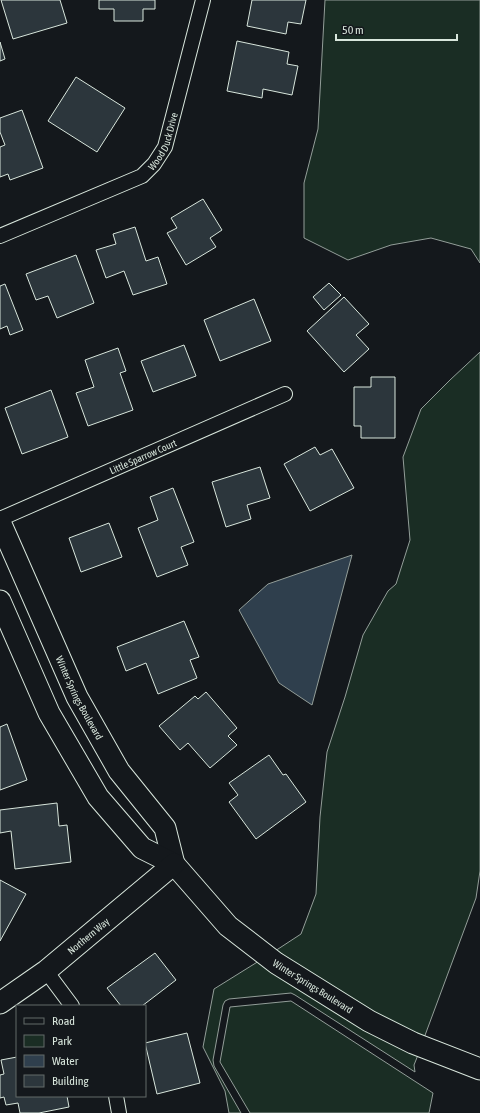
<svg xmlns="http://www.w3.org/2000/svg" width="480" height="1113" font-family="'Asap Condensed',sans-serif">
<rect width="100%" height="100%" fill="#14181c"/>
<g fill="#1a2d24" stroke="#939e99">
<path d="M 325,0 L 480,0 L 480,263 L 471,249 L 431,238 L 391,245 L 348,260 L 304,238 L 304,183 L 318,129 Z"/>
<path d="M 480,352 L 480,871 L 476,898 L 424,1038 L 373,1012 L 275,951 L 301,934 L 316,894 L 320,817 L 327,752 L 345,697 L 363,635 L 388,591 L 396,584 L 410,540 L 403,457 L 421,409 L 450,380 Z"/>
<path d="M 259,961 L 418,1055 L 414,1065 L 415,1072 L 295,995 L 291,993 L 229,999 L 225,1001 L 223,1005 L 213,1060 L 214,1066 L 241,1113 L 229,1113 L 225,1091 L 203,1047 L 214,989 Z"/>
<path d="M 291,1001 L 433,1093 L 429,1113 L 250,1113 L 220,1062 L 230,1007 Z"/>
</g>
<path fill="#2f3f4d" stroke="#939e99" d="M 352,555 L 312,705 L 279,683 L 239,610 L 268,584 Z"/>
<g fill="#2c363c" stroke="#d8e6dc">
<path d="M 1,0 L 60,0 L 67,23 L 13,39 Z"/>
<path d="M 99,0 L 155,0 L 155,9 L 143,9 L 143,21 L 114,21 L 114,9 L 99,9 Z"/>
<path d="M 252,0 L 306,0 L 301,24 L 288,22 L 286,34 L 247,26 Z"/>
<path d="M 237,41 L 289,52 L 287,64 L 298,66 L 292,95 L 263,89 L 262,98 L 227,91 Z"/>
<path d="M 0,42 L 5,59 L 0,61 Z"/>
<path d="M 76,77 L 125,108 L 97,152 L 48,121 Z"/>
<path d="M 22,110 L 43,168 L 10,180 L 8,174 L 0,177 L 0,147 L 5,145 L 0,132 L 0,118 Z"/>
<path d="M 203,199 L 222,230 L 210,238 L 216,247 L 186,265 L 167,233 L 177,228 L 171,218 Z"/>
<path d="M 135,227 L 146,261 L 158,257 L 167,284 L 133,295 L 124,271 L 106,278 L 96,250 L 116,244 L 113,234 Z"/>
<path d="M 76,255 L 94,303 L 57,318 L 48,296 L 36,300 L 26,274 Z"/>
<path d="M 329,283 L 341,295 L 324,310 L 313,297 Z"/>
<path d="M 5,284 L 23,330 L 10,335 L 7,326 L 0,329 L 0,286 Z"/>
<path d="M 344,297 L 369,324 L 356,335 L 369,349 L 344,372 L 307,331 Z"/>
<path d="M 254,299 L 271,341 L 220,361 L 204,320 Z"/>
<path d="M 184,345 L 196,376 L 153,392 L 141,361 Z"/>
<path d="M 118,348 L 126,371 L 120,373 L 133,410 L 88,426 L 76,393 L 94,387 L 85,360 Z"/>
<path d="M 371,377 L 395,377 L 395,438 L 361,438 L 361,426 L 354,426 L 354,387 L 371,387 Z"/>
<path d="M 51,390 L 68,437 L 22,454 L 5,408 Z"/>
<path d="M 315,447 L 320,455 L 332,449 L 354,488 L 310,511 L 284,464 Z"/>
<path d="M 260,467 L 270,498 L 247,505 L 251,519 L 226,527 L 212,482 Z"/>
<path d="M 173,488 L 194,542 L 181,547 L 188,565 L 157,577 L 138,528 L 158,520 L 150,497 Z"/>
<path d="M 109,523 L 122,557 L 81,572 L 69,538 Z"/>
<path d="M 184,621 L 199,657 L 190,660 L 197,678 L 158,694 L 146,663 L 126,671 L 117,647 Z"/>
<path d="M 206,692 L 237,728 L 228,736 L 237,745 L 210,768 L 188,743 L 180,750 L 159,726 L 195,696 L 198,699 Z"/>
<path d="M 7,724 L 27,780 L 0,790 L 0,727 Z"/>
<path d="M 269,755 L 283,775 L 286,774 L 306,802 L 256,839 L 229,802 L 238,795 L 229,783 Z"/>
<path d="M 57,803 L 59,826 L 67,825 L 71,862 L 15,869 L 11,831 L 0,833 L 0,810 Z"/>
<path d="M 0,880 L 26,894 L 0,941 Z"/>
<path d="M 155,953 L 176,980 L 142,1006 L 121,1006 L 107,988 Z"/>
<path d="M 187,1033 L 200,1083 L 157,1094 L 145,1043 Z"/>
<path d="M 17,1057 L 17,1096 L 67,1096 L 69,1107 L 39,1113 L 20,1113 L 18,1103 L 6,1105 L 4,1097 L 0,1098 L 0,1075 L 4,1074 L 1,1060 Z"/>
</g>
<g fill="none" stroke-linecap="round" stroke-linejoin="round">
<defs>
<g id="street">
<path id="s1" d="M 0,236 L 142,176 L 154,164 L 165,147 L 203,0"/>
<path id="s2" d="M 0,519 L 285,394"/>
<path d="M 46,971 L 72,1006"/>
<path d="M 116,1096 L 119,1113"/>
</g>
<g id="secondary">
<path id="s3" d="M 0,522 L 77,697 L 119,771 L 165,828 L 174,864"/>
<path id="s4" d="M 0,601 L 49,713 L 98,797 L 142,848 L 174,864 L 228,926 L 276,963 L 369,1021 L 413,1043 L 480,1069"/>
<path id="s5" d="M 0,1003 L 46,971 L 174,864"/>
</g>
</defs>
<use href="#street" stroke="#d8e6dc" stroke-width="16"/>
<use href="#secondary" stroke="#d8e6dc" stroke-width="23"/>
<use href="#street" stroke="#14181c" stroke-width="14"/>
<use href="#secondary" stroke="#14181c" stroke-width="21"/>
</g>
<g text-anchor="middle" stroke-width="3" stroke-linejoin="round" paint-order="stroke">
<g font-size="10" fill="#d8e6dc" stroke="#14181c">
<text dy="4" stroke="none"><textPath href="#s1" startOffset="196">Wood Duck Drive</textPath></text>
<text dy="4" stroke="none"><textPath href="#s2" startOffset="156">Little Sparrow Court</textPath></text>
<text dy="4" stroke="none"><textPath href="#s3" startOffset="193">Winter Springs Boulevard</textPath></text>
<text dy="4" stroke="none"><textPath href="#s5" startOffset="111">Northern Way</textPath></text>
<text dy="4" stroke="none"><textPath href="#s4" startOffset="509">Winter Springs Boulevard</textPath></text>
</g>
</g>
<rect x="16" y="1005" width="130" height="92" fill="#14181c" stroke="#626a69"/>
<rect x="24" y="1018" width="20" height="6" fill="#14181c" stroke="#626a69"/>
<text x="52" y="1025" font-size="12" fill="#d8e6dc">Road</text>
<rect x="24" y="1035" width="20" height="12" fill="#1a2d24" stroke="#626a69"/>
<text x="52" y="1045" font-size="12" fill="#d8e6dc">Park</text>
<rect x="24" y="1055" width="20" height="12" fill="#2f3f4d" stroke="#626a69"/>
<text x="52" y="1065" font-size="12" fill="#d8e6dc">Water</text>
<rect x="24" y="1075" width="20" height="12" fill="#2c363c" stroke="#626a69"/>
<text x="52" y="1085" font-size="12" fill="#d8e6dc">Building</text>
<path d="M336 34v6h121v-6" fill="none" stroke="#d8e6dc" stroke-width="2"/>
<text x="342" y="34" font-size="12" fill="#d8e6dc" stroke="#14181c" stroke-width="3" paint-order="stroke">50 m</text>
</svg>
